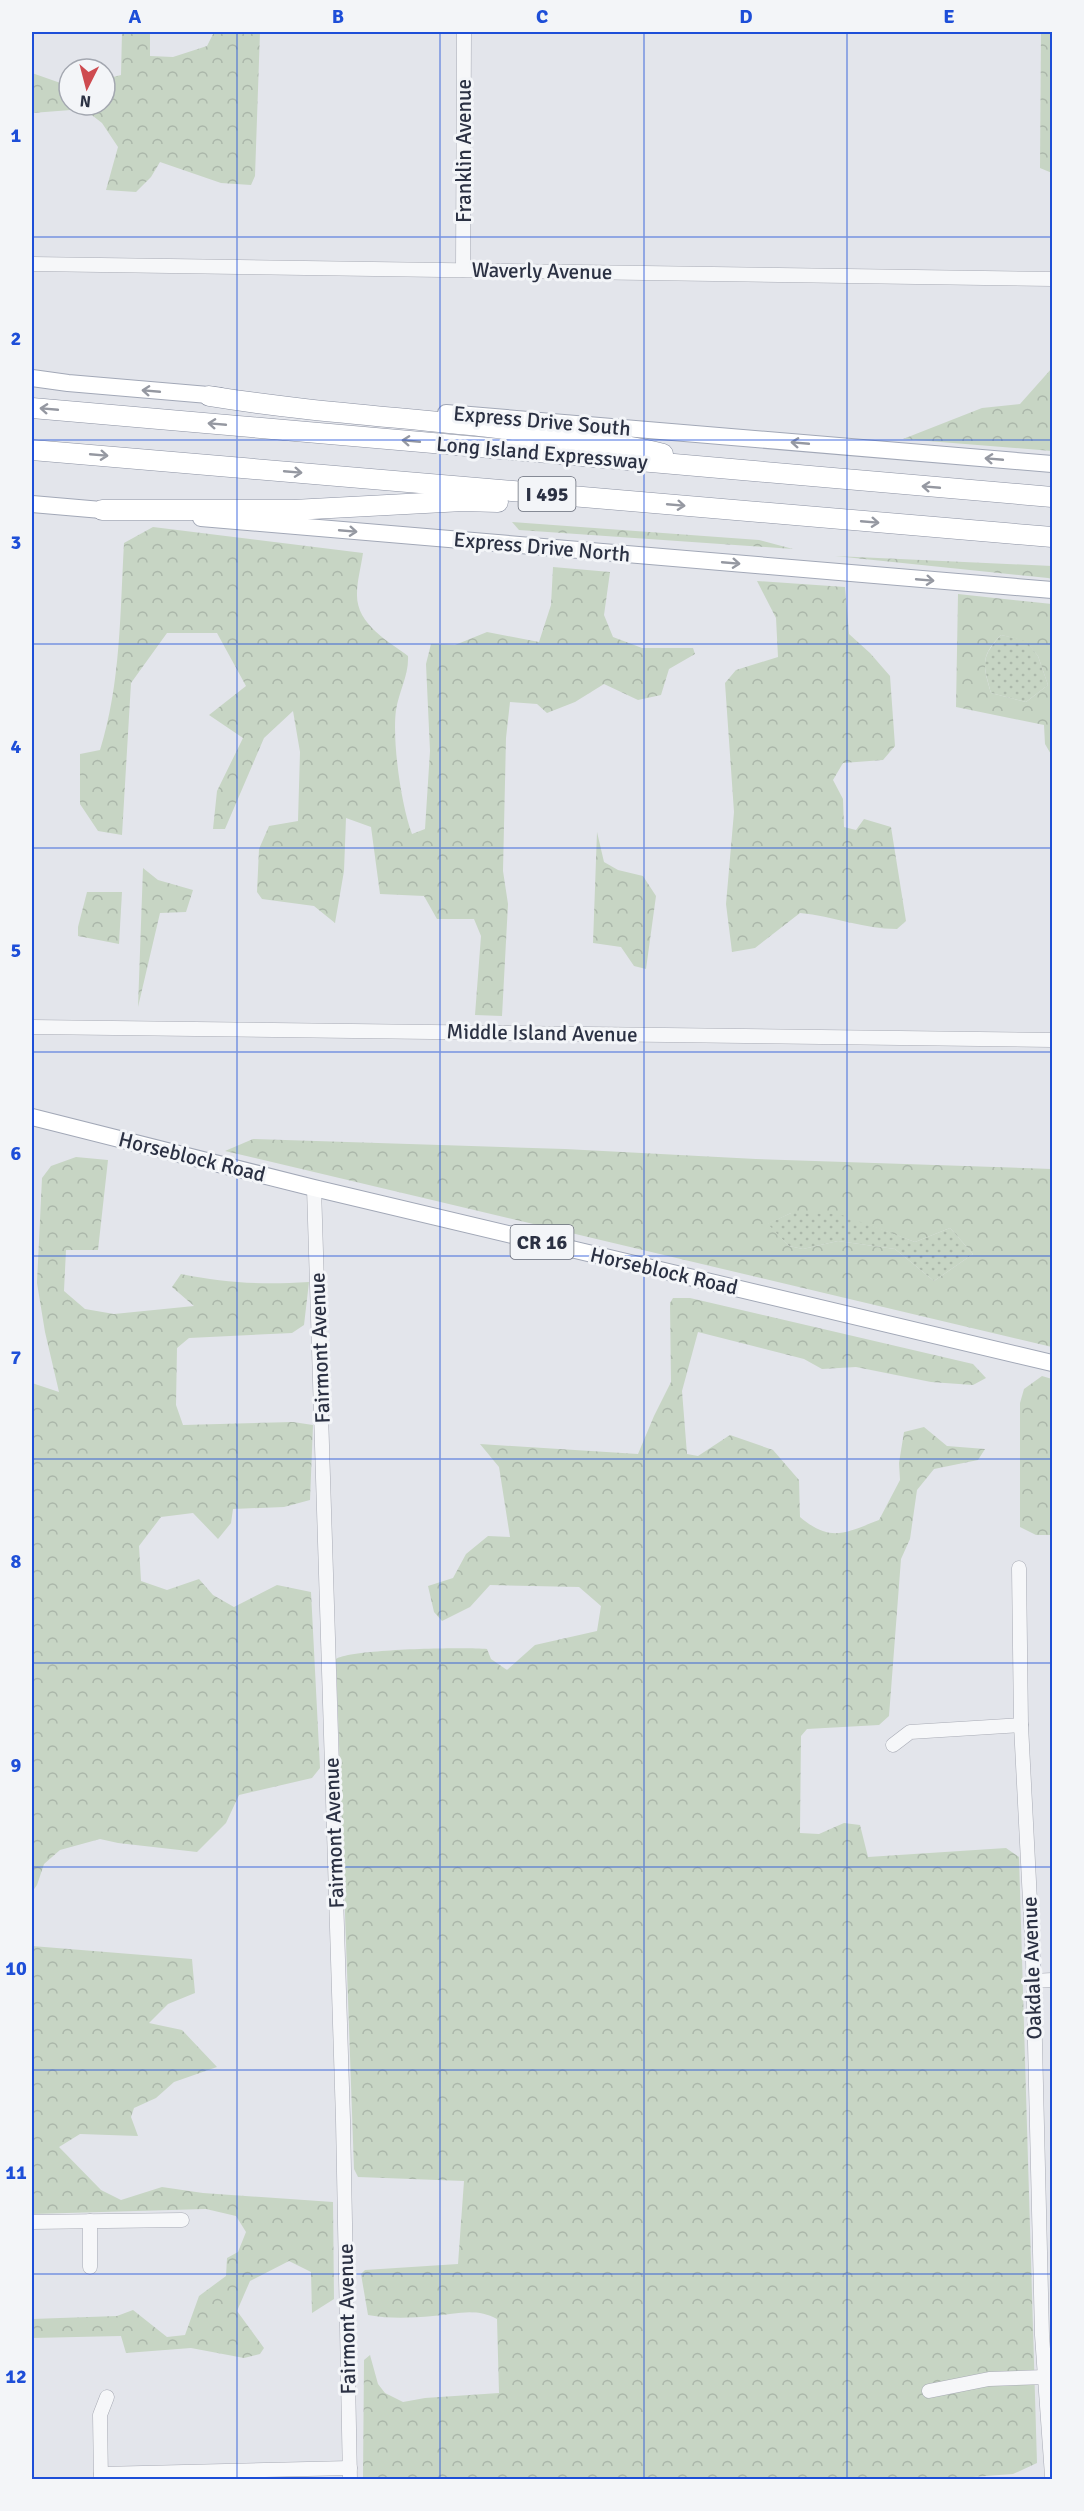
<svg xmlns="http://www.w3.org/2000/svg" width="1084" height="2511" font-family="Signika,sans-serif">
<defs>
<pattern id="grass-dots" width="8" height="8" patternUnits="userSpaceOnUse" patternTransform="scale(1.5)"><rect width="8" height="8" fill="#c7d5c4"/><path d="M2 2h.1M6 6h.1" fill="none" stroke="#abb7aa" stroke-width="1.8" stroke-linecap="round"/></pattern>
<pattern id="forest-crowns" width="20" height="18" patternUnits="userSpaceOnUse" patternTransform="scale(1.5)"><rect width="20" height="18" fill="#c7d5c4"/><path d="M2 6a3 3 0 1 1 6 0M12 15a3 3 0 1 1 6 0" fill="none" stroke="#abb7aa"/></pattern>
</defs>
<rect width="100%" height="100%" fill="#e3e5eb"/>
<g fill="url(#grass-dots)">
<path d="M 1001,635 L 1026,640 L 1038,656 L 1048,685 L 1026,702 L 991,693 C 983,664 980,658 1001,635 Z"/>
<path d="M 791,1213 L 839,1213 L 915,1242 L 950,1228 L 973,1254 L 934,1281 L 895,1249 L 838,1241 L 803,1249 L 789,1246 L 767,1224 Z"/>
</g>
<g fill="url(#forest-crowns)" fill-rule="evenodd">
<path d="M 122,32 L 150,32 L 150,56 L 173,57 L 207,46 L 214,32 L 260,32 L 255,176 L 251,185 L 221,183 L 160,162 L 151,177 L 136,192 L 106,190 L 118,147 L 102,123 L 84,109 L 32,113 L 32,73 L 69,86 L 69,105 L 105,105 L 105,79 L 121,75 Z"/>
<path d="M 1041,32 L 1052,32 L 1052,173 L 1040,168 Z"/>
<path d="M 1052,368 L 1052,451 L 903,439 L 982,408 L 1020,404 Z"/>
<path d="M 512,522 L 759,540 L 793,549 L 519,530 Z"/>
<path d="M 153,527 L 363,553 C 361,567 357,581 357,594 C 356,624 388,641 408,656 C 409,675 399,691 396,710 C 392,740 401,805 412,834 L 425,829 L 430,751 L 426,664 L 431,644 L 455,645 L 487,632 L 539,642 L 551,605 L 553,567 L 610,572 L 604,615 L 613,637 L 642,648 L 693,648 L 695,654 L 669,669 L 661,695 L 638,700 L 604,684 L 575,702 L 547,713 L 537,704 L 510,702 L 506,738 L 503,871 L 508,904 L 502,1016 L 475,1015 L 481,936 L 474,919 L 437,919 L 424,896 L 380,894 L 371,827 L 346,818 L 344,871 L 335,923 L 314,906 L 262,899 L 257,892 L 259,849 L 269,826 L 298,821 L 300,752 L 293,711 L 264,738 L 225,829 L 213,829 L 217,791 L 243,738 L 209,715 L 246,686 L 217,633 L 167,633 L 131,683 L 122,835 L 98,831 L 80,804 L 80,754 L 100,750 C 121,683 120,612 124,543 Z"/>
<path d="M 835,556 L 1052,566 L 1052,579 L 1048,578 Z"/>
<path d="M 757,581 L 845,587 L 849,634 L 870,653 L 890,676 L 895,746 L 883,760 L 843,763 L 833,780 L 843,799 L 844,827 L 856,830 L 864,819 L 891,827 L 906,921 L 897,929 C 864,929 833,916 800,913 L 755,948 L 732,952 L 726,904 L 734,812 L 725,683 L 736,670 L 778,657 L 776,618 Z"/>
<path d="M 958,594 L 1052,604 L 1052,756 L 1045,744 L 1044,725 L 956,707 ZM 1001,635 L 1026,641 L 1038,656 L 1048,685 L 1026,702 L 991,693 C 983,666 980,656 1001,635 Z"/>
<path d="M 597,832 L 604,862 L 618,870 L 643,876 L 656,896 L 646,969 L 634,966 L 621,947 L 593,943 Z"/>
<path d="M 143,868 L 158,880 L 193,890 L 186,912 L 160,913 L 138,1007 Z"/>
<path d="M 87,892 L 122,892 L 119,944 L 78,936 L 78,927 Z"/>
<path d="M 253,1139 L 565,1149 L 756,1159 L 1052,1169 L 1052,1347 L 225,1151 ZM 791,1213 L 839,1214 L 915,1242 L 950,1228 L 973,1254 L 934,1281 L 895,1249 L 838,1241 L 803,1249 L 789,1246 L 768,1224 Z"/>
<path d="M 76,1157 L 108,1160 L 98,1250 L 66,1250 L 64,1291 L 85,1309 L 114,1314 L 194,1306 L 172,1287 L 181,1274 C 226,1283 262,1285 309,1282 L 304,1325 L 292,1333 L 189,1338 L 177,1348 L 176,1405 L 183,1425 L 293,1422 L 313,1425 L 310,1500 L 284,1507 L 233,1509 L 231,1523 L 218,1539 L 193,1513 L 161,1517 L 139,1546 L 141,1581 L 167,1590 L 199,1579 L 213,1595 L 234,1607 L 277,1585 L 311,1592 L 320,1768 L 312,1778 L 239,1795 L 226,1823 L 197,1852 L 118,1843 L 100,1839 L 60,1850 L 44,1864 L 37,1885 L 32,1892 L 32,1383 L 59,1392 L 45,1332 L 37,1283 L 42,1178 L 51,1166 Z"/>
<path d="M 673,1298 L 690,1298 L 973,1364 L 986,1378 L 973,1385 L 931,1382 L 856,1367 L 822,1369 L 804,1359 L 698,1332 L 682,1391 L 687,1454 L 698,1456 L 730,1435 L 773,1450 L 799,1480 L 800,1517 C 831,1543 845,1533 879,1520 L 900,1480 L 899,1463 L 904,1432 L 924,1427 L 947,1446 L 985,1449 L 978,1460 L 934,1469 L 917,1490 L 910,1539 L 901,1559 L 889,1716 L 879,1725 L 807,1729 L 801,1736 L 800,1833 L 819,1834 L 844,1823 L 860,1825 L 868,1857 L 1006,1848 L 1019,1857 L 1037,2463 L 1013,2474 L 932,2480 L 363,2479 L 364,2360 L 370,2355 L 378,2384 L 385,2393 L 403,2402 L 425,2398 L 499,2393 L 497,2319 C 476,2307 456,2314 433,2316 C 411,2318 390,2319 368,2315 L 361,2274 L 365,2270 L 458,2264 L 464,2181 L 358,2177 L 354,2169 L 336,1659 C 351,1649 463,1647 487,1649 L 491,1659 L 507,1670 L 535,1645 L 597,1631 L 601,1606 L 579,1587 L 490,1585 L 470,1607 L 442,1621 L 434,1612 L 428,1586 L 453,1578 L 466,1554 L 488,1536 L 510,1537 L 499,1467 L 480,1444 L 638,1454 L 654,1416 L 671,1382 L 670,1303 Z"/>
<path d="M 1042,1376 L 1052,1379 L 1052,1535 L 1036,1535 L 1020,1527 L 1020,1403 L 1024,1389 Z"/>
<path d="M 32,1946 L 192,1959 L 195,1993 L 168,2004 L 149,2023 L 182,2030 L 217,2067 L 174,2082 L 156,2098 L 134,2108 L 131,2117 L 138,2136 L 80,2134 L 59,2147 L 101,2190 L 121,2200 L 162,2187 L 203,2193 L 333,2202 L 334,2299 L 312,2313 L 311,2272 L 289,2261 L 250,2281 L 237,2311 L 264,2348 L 260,2354 L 244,2358 L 191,2348 L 126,2353 L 121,2336 L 32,2338 L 32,2319 L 117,2316 L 133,2310 L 167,2337 L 185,2335 L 199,2296 L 226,2276 L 227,2258 L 238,2252 L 246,2232 L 236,2216 L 206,2209 L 32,2214 Z"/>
</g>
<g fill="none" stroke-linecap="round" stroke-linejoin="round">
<defs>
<g id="minor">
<path d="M 32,264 L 1052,279"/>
<path d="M 463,270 L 464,32"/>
<path d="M 32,1027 L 1052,1040"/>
<path d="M 314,1188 L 343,2120 L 350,2480"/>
<path d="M 1019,1568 L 1021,1725 L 1033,1960 L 1042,2335 L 1052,2476"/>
<path d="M 893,1745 L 910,1732 L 1021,1725"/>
<path d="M 1033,1981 L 1052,1980"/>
<path d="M 90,2221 L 90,2267"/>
<path d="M 32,2222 L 182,2220"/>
<path d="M 929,2391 L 989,2379 L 1045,2377"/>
<path d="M 101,2474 L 350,2468"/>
<path d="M 101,2480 L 100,2415 L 107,2397"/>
</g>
<g id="major">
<path d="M 32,378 L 68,383 L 220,396"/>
<path d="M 446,413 L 1052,464"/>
<path d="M 32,504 L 113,511"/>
<path d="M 201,518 L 1052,590"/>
<path d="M 32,1117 L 314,1188 L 1052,1363"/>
</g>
<g id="highway">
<path d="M 209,396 C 325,415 443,419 559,436 C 594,441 628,445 663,454"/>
<path d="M 32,408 L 1052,497"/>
<path d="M 32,450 L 1052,537"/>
<path d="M 102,510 L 293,510 L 463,501 L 498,502"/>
</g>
</defs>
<use href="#minor" stroke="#a8abb5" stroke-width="15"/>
<use href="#major" stroke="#a2a8b7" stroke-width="18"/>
<use href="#highway" stroke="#8b91a2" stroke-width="21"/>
<use href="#minor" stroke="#f6f7f9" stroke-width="14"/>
<use href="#major" stroke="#fff" stroke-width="16"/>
<use href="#highway" stroke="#fff" stroke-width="20"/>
</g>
<defs><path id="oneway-shaft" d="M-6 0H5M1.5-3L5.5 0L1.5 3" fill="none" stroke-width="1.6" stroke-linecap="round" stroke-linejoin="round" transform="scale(1.5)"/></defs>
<g stroke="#9598a1">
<use href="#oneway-shaft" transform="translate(151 391) rotate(-175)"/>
<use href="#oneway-shaft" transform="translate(49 409) rotate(-175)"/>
<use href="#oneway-shaft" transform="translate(217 424) rotate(-175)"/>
<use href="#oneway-shaft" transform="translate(411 441) rotate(-175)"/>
<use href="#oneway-shaft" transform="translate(800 443) rotate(-175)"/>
<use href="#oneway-shaft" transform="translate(99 455) rotate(5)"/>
<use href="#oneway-shaft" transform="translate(994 459) rotate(-175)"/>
<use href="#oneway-shaft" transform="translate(293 472) rotate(5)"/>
<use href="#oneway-shaft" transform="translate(931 487) rotate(-175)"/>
<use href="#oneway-shaft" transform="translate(676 505) rotate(5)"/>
<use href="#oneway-shaft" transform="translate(870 522) rotate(5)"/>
<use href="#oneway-shaft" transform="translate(348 531) rotate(5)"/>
<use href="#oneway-shaft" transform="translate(731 563) rotate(5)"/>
<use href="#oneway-shaft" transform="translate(925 580) rotate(5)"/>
</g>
<path fill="none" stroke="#1d4ed8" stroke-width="1.5" stroke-opacity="0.55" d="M 237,32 L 237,2480M 440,32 L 440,2480M 644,32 L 644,2480M 847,32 L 847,2480M 32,237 L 1052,237M 32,440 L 1052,440M 32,644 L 1052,644M 32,848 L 1052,848M 32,1052 L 1052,1052M 32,1256 L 1052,1256M 32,1459 L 1052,1459M 32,1663 L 1052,1663M 32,1867 L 1052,1867M 32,2070 L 1052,2070M 32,2274 L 1052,2274"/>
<g text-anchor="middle" stroke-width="6" stroke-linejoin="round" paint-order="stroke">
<g fill="#f3f5f8" stroke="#676c79" stroke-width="1.5">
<rect x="518.5" y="477" width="57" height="34" rx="4.5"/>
<rect x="510.5" y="1225" width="63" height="34" rx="4.5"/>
</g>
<g font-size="20" font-weight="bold" fill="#2b3143">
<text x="547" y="501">I 495</text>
<text x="542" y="1249">CR 16</text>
</g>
<g font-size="21" fill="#2b3143" stroke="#f3f5f8">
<text transform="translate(464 151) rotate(-90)" y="7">Franklin Avenue</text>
<text transform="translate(542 271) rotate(1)" y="7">Waverly Avenue</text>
<text transform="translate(542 421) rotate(5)" y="7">Express Drive South</text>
<text transform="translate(542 453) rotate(5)" y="7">Long Island Expressway</text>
<text transform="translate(542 547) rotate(5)" y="7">Express Drive North</text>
<text transform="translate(542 1033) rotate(1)" y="7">Middle Island Avenue</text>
<text transform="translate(192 1157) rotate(14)" y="7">Horseblock Road</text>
<text transform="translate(664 1271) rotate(13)" y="7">Horseblock Road</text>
<text transform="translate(320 1348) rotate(-92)" y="7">Fairmont Avenue</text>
<text transform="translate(334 1833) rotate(-92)" y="7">Fairmont Avenue</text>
<text transform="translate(1032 1968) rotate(-92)" y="7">Oakdale Avenue</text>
<text transform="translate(347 2319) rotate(-91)" y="7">Fairmont Avenue</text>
</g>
</g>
<rect width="1084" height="2511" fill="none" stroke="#f3f5f8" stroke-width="66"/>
<g transform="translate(87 87) rotate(186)"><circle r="28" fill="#f3f5f8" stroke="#a3a7b0" stroke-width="1.5"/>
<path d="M0-4.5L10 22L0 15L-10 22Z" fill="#ce4b50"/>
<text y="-9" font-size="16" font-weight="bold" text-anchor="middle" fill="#2b3143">N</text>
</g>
<rect x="33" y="33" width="1018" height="2445" fill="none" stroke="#1d4ed8" stroke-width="2"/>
<g font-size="20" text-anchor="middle" font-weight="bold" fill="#1d4ed8">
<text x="135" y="23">A</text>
<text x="338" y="23">B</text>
<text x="542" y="23">C</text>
<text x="746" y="23">D</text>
<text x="949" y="23">E</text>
<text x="16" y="142">1</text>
<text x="16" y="345">2</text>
<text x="16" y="549">3</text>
<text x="16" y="753">4</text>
<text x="16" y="957">5</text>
<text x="16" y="1160">6</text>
<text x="16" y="1364">7</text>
<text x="16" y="1568">8</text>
<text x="16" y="1772">9</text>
<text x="16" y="1975">10</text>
<text x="16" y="2179">11</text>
<text x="16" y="2383">12</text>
</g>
</svg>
